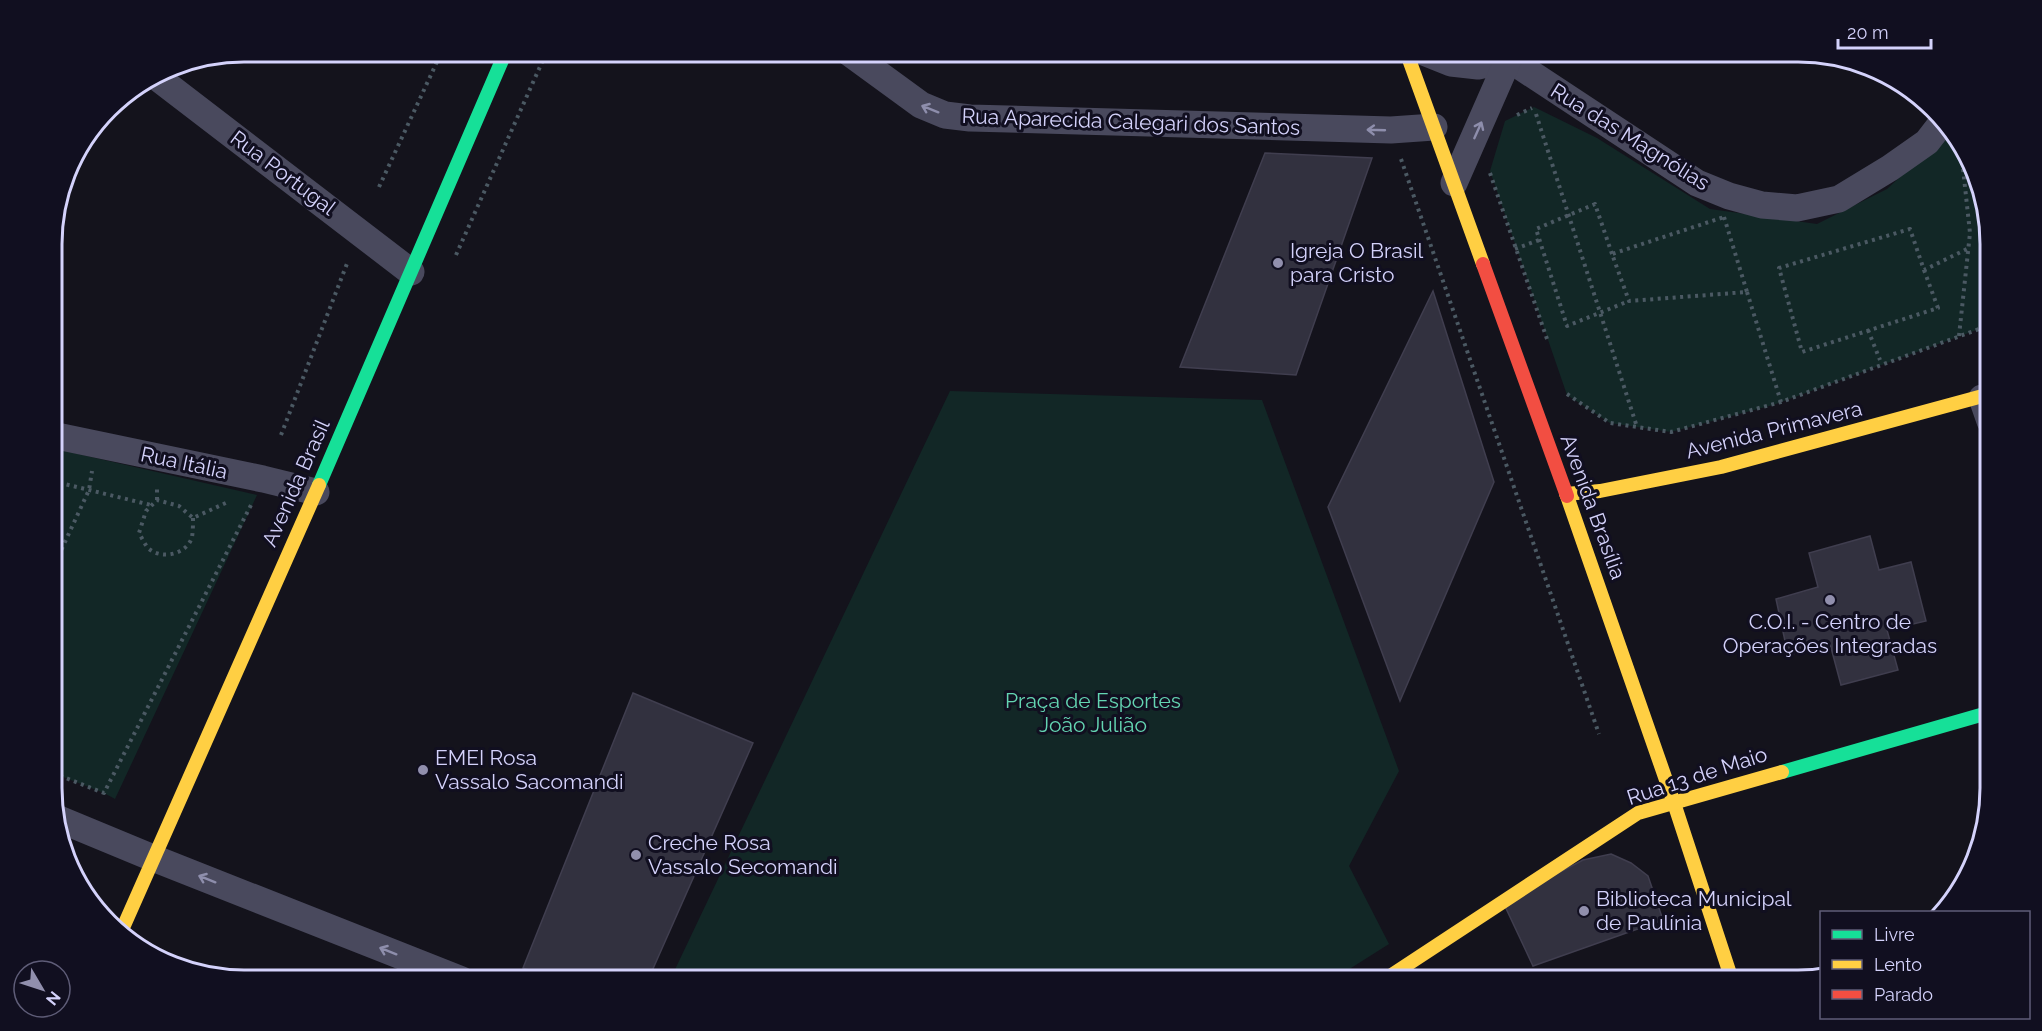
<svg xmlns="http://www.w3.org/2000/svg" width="2042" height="1031" font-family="Raleway,sans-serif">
<rect width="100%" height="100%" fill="#14131c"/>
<g fill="#122726">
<path d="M 1534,107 L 1597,138 L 1710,209 L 1817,224 L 1887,189 L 1952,129 L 1989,218 L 1990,325 L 1773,405 L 1671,432 L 1610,423 L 1567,395 L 1490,171 L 1505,121 Z"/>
<path d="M 950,391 L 1262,400 L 1399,771 L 1349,866 L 1389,944 L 1332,980 L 670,980 Z"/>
<path d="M 52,448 L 257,495 L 115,799 L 104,793 L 53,773 Z"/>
</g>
<g fill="#32313f" stroke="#403e4f" stroke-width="1.5">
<path d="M 1265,153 L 1372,158 L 1296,375 L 1180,367 Z"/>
<path d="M 1433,291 L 1494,482 L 1400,701 L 1328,507 Z"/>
<path d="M 1870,536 L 1879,570 L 1911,562 L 1926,621 L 1887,630 L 1898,670 L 1841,685 L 1830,644 L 1788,655 L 1776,599 L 1818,587 L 1809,553 Z"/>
<path d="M 633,693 L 753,743 L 648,980 L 559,980 L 523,968 Z"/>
<path d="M 1611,854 L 1631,863 L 1648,876 L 1663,920 L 1533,966 L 1503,902 L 1583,860 Z"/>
</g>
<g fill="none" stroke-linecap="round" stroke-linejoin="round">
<g stroke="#4b5963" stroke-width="4" stroke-dasharray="3 4.5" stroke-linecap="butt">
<path d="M 1536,114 L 1637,427"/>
<path d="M 1517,115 L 1532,108"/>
<path d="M 1401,159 L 1599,734"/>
<path d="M 1490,173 L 1547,339"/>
<path d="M 379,187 L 442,51"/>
<path d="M 1724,217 L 1747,292 L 1629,301 L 1612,254 Z"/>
<path d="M 1515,249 L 1539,240"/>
<path d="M 1612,254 L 1595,204 L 1536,229 L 1567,326 L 1629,301"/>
<path d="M 456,255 L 547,51"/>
<path d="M 1924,270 L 1938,308 L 1802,352 L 1779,268 L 1910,229 L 1924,270 L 1969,248"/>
<path d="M 1747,292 L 1781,402"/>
<path d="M 1868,330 L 1880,360"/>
<path d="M 1959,336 L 1970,233 L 1961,150"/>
<path d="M 1567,394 L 1610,423 L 1671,432 L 1781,402 L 1990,325"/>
<path d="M 281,435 L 348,261"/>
<path d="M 52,481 L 151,505"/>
<path d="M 157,500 L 157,485"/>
<path d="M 193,518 C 193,524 193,531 192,537 C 187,554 163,560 149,549 C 145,545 142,538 139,533 L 146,511 L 157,500 L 179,506 L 193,518 L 228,502"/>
<path d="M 52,570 L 89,490 L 92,471"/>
<path d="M 53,773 L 104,793 L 251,505"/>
</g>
<g stroke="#49495d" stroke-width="27">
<path d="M 847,51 L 921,105 L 945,115 L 970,118 L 1391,130 L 1434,127"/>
<path d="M 1421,51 L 1451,63 L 1478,66 L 1509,59"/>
<path d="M 1509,59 L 1697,183 L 1729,196 L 1762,205 L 1797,208 L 1839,199 L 1890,168 L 1927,142 L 1944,120"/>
<path d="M 154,75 L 411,272"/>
<path d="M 1454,183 L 1512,51"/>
<path d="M 1982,398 L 1990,421"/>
<path d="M 52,435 L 263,479 L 316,492"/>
<path d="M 54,817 L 153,858 L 462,980"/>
</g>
<g stroke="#16e098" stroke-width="14">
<path d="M 319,485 L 506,51"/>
<path d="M 1782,772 L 1991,712"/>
</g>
<g stroke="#ffcf43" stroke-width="14">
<path d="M 1406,51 L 1483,264"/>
<path d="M 1566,494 L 1600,491 L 1721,467 L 1990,394"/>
<path d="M 1567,496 L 1674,803 L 1732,980"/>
<path d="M 122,930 L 319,485"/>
<path d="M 1384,980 L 1638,813 L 1782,772"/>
</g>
<path stroke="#f24e42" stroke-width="14" d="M 1483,264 L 1567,496"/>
</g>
<defs><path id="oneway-shaft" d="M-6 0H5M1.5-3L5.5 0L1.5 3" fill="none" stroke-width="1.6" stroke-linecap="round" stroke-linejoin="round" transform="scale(1.5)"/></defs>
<g stroke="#8e8eac">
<use href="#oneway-shaft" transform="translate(930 109) rotate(-158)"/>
<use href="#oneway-shaft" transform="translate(1376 130) rotate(-178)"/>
<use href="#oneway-shaft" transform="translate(1478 130) rotate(-66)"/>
<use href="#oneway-shaft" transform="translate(207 879) rotate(-158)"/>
<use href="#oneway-shaft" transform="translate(388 951) rotate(-158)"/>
</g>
<g fill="#918fad" stroke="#110f20" stroke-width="2">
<circle cx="1278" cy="263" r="6"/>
<circle cx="1830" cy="600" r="6"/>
<circle cx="423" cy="770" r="6"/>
<circle cx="636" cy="855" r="6"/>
<circle cx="1584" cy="911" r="6"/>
</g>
<g text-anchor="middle" stroke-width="6" stroke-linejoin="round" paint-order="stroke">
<g font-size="21" fill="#d4d2fb" stroke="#110f20">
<text transform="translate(1131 122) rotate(2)" y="7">Rua Aparecida Calegari dos Santos</text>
<text transform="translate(1630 137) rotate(32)" y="7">Rua das Magnólias</text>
<text transform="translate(283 173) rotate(37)" y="7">Rua Portugal</text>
<text transform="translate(1774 430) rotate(-14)" y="7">Avenida Primavera</text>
<text transform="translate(184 463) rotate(12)" y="7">Rua Itália</text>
<text transform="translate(296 483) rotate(-66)" y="7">Avenida Brasil</text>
<text transform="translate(1593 507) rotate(70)" y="7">Avenida Brasília</text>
<text transform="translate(1697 776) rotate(-18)" y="7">Rua 13 de Maio</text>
</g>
<g font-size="21" fill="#d4d2fb" stroke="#110f20" text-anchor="start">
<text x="1290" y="258">Igreja O Brasil<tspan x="1290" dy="24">para Cristo</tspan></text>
<text x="1830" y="629" text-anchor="middle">C.O.I. - Centro de<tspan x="1830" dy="24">Operações Integradas</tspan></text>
<text x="435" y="765">EMEI Rosa<tspan x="435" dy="24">Vassalo Sacomandi</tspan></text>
<text x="648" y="850">Creche Rosa<tspan x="648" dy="24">Vassalo Secomandi</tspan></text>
<text x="1596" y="906">Biblioteca Municipal<tspan x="1596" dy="24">de Paulínia</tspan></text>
</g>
<g font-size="21" fill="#64d5b2" stroke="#110f20">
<text x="1093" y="708">Praça de Esportes<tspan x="1093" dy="24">João Julião</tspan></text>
</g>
</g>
<path d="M0 0H2042V1031H0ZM244 62H1798A182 182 0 0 1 1980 244V788A182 182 0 0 1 1798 970H244A182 182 0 0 1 62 788V244A182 182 0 0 1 244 62Z" fill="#110f20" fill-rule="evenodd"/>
<path fill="none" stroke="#d4d2fb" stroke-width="3" d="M244 62H1798A182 182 0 0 1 1980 244V788A182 182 0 0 1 1798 970H244A182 182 0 0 1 62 788V244A182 182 0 0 1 244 62Z"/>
<rect x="1820" y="911" width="210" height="108" fill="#110f20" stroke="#5f5d78" stroke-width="1.5"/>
<rect x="1832" y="930" width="30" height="9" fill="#16e098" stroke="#5f5d78" stroke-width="1.5"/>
<text x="1874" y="941" font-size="18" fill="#d4d2fb">Livre</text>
<rect x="1832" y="960" width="30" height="9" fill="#ffcf43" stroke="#5f5d78" stroke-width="1.5"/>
<text x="1874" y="971" font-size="18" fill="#d4d2fb">Lento</text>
<rect x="1832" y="990" width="30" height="9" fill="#f24e42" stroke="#5f5d78" stroke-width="1.5"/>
<text x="1874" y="1001" font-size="18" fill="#d4d2fb">Parado</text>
<g transform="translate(42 989) rotate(129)"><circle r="28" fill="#110f20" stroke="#5f5d78" stroke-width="1.5"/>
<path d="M0-4.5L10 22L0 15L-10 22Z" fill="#918fad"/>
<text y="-9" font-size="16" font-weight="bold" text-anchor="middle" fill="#d4d2fb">N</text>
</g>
<path d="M1838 39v9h93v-9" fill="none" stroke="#d4d2fb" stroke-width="3"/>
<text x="1847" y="39" font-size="18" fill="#d4d2fb" stroke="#110f20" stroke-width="4.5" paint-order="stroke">20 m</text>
</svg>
